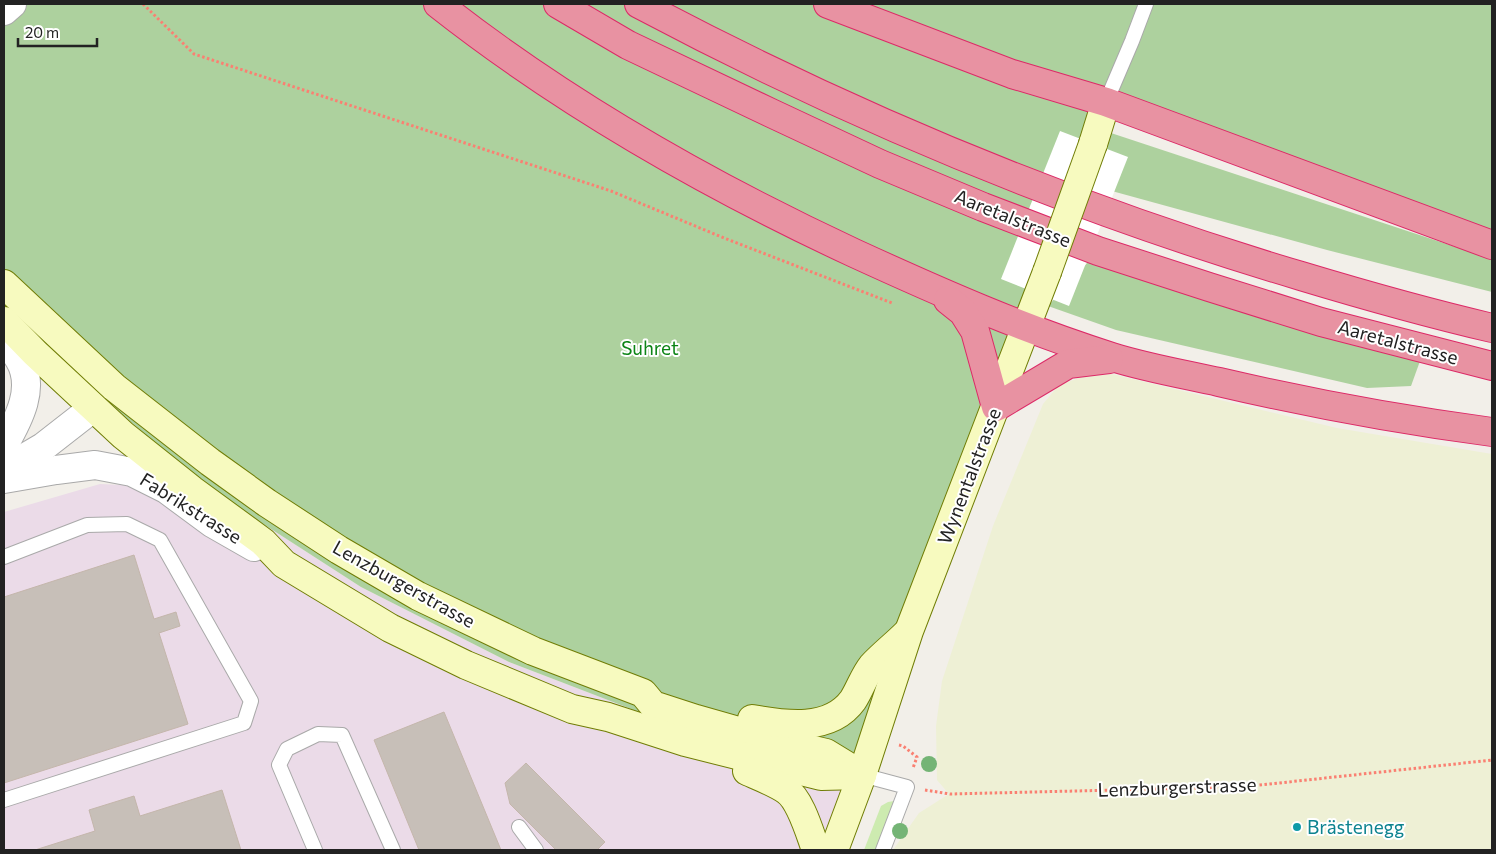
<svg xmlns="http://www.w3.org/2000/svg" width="1496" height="854" font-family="Commissioner,sans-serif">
<rect width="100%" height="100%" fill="#f2efe9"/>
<path fill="#ebdbe8" d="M 100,484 L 209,489 L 361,587 L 509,662 L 660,720 L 862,775 L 834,850 L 4,850 L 4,512 Z"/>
<path fill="#eef0d5" d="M 1112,374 L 1337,428 L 1492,454 L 1492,850 L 893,850 L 919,813 L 949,794 L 937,780 L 936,726 L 942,681 L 993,526 L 1043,404 L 1059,385 L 1082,377 Z"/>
<path fill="#cdebb0" d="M 894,801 L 877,850 L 864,850 L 881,806 L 888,802 Z"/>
<g fill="#add19e">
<path d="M 12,4 L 1492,4 L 1492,245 L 1106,102 L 862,775 L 660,720 L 509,662 L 361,587 L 209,489 L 109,403 L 24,326 L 4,305 L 4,11 Z"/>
<path d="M 1111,133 L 1492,259 L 1492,292 L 1327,250 L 1090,185 Z"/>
<path d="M 1098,251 L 1424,350 L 1411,386 L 1367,388 L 1116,330 L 1048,306 Z"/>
</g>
<path fill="#fff" d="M 1060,131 L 1128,157 L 1069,306 L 1001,279 Z"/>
<g fill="#c7bfb8" stroke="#c4b6ab">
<path d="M 134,555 L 154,619 L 176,612 L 180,626 L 159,633 L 188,724 L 4,783 L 4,597 Z"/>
<path d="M 444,712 L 501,850 L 419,850 L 374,740 Z"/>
<path d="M 526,763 L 605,842 L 597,850 L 556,850 L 510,804 L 505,783 Z"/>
<path d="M 222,790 L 241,850 L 35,850 L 95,831 L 89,810 L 134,796 L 140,816 Z"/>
</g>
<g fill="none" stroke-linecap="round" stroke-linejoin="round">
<defs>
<g id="service">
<path d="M 1106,102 L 1132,41 L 1146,4"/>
<path d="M 4,557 L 87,525 L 127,524 L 160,540 L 251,701 L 244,723 L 4,800"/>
<path d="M 862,775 L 907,787 L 883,850"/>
<path d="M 519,827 L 536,850"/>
<path d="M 315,850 L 279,765 L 287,749 L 318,734 L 342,735 L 393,850"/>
</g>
<g id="minor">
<path d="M 4,11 L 12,4"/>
<path d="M 4,341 C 9,346 15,352 19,359 C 36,387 19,419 4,445"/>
<path d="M 4,470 L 43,447 L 93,408"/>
<path d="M 4,479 L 56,470 L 95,465 L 132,472 L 166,489 L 212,523 L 254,547"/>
</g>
<g id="secondary">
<path d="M 1093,144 L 1106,102"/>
<path d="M 4,284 L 114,387 L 210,462 L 267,503 L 339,550 L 418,596 L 533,651 L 643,693 L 653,705 L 696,719 L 766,739 L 826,753 L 862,775"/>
<path d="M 4,321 L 35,353 L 123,435 L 192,490 L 263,542 L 284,564 L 390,628 L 466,665 L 572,709 L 608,717 L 685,742 L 821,776 L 862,775"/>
<path d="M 752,719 C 785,725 830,732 853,700 C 860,689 864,676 872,666 C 882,655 895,645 906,634"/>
<path d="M 747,771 C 760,777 774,782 786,790 C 801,800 810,834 816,850"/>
<path d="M 834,850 L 862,775 L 909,631 L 1047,272"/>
</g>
<g id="motorway">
<path d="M 438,4 C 565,104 708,185 854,253 C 939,292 1023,329 1112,357 C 1147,368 1183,374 1219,382 C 1309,403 1400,420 1492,432"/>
<path d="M 558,4 L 628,45 L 771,113 L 880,164 L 983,207 L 1098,251 L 1209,287 L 1321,322 L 1492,366"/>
<path d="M 639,4 C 850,116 1071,208 1301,276 C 1364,295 1428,313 1492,328"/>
<path d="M 828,4 L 1012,74 L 1106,102 L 1492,245"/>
<path d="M 948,300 L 963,312 L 975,331 L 996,407 L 1068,364 L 1109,359"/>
</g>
</defs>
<use href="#service" stroke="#a9a9a9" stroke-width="16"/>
<use href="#minor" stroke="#a9a9a9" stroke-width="30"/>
<use href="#secondary" stroke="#707d05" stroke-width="30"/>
<use href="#motorway" stroke="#dc2a67" stroke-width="30"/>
<g stroke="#fa8072" stroke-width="3" stroke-dasharray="2.5 2.5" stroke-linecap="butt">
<path d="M 143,4 L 194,54 L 611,191 L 724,238 L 892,303"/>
<path d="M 899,745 L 903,746 L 917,757 L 913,768"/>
<path d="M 925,790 L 950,794 L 1242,787 L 1492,760"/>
</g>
<use href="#service" stroke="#fff" stroke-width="14"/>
<use href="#minor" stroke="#fff" stroke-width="28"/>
<use href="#secondary" stroke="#f7fabf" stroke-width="28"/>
<use href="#motorway" stroke="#e892a2" stroke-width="28"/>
<defs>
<path id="secondary-bridge" d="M 1047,272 L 1093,144"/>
</defs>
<use href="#secondary-bridge" stroke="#707d05" stroke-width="30" stroke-linecap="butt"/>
<use href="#secondary-bridge" stroke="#f7fabf" stroke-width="28"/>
</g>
<g fill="#74b475">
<circle cx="929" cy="764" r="8"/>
<circle cx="900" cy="831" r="8"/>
</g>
<circle fill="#0f9aa8" stroke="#fff" stroke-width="2" cx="1297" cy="827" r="5"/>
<g text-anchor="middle" stroke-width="4" stroke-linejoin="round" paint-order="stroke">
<g font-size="19" fill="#222" stroke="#fff">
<text transform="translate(1013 218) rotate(22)" y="7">Aaretalstrasse</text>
<text transform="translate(1398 342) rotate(15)" y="7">Aaretalstrasse</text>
<text transform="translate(969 476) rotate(-69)" y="7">Wynentalstrasse</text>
<text transform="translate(191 508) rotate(32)" y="7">Fabrikstrasse</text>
<text transform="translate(404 584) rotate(29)" y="7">Lenzburgerstrasse</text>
<text transform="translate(1177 787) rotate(-2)" y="7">Lenzburgerstrasse</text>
</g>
<g font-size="19" fill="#0c8416" stroke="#fff">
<text x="650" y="355">Suhret</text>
</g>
<g font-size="19" fill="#0d838f" stroke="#fff" text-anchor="start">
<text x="1307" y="834">Brästenegg</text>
</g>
</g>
<rect width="1496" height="854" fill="none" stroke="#222222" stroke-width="10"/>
<path d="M18 38v8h79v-8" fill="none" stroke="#222222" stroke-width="2.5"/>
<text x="25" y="38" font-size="15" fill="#222222" stroke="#ffffff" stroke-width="4" paint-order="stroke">20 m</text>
</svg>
